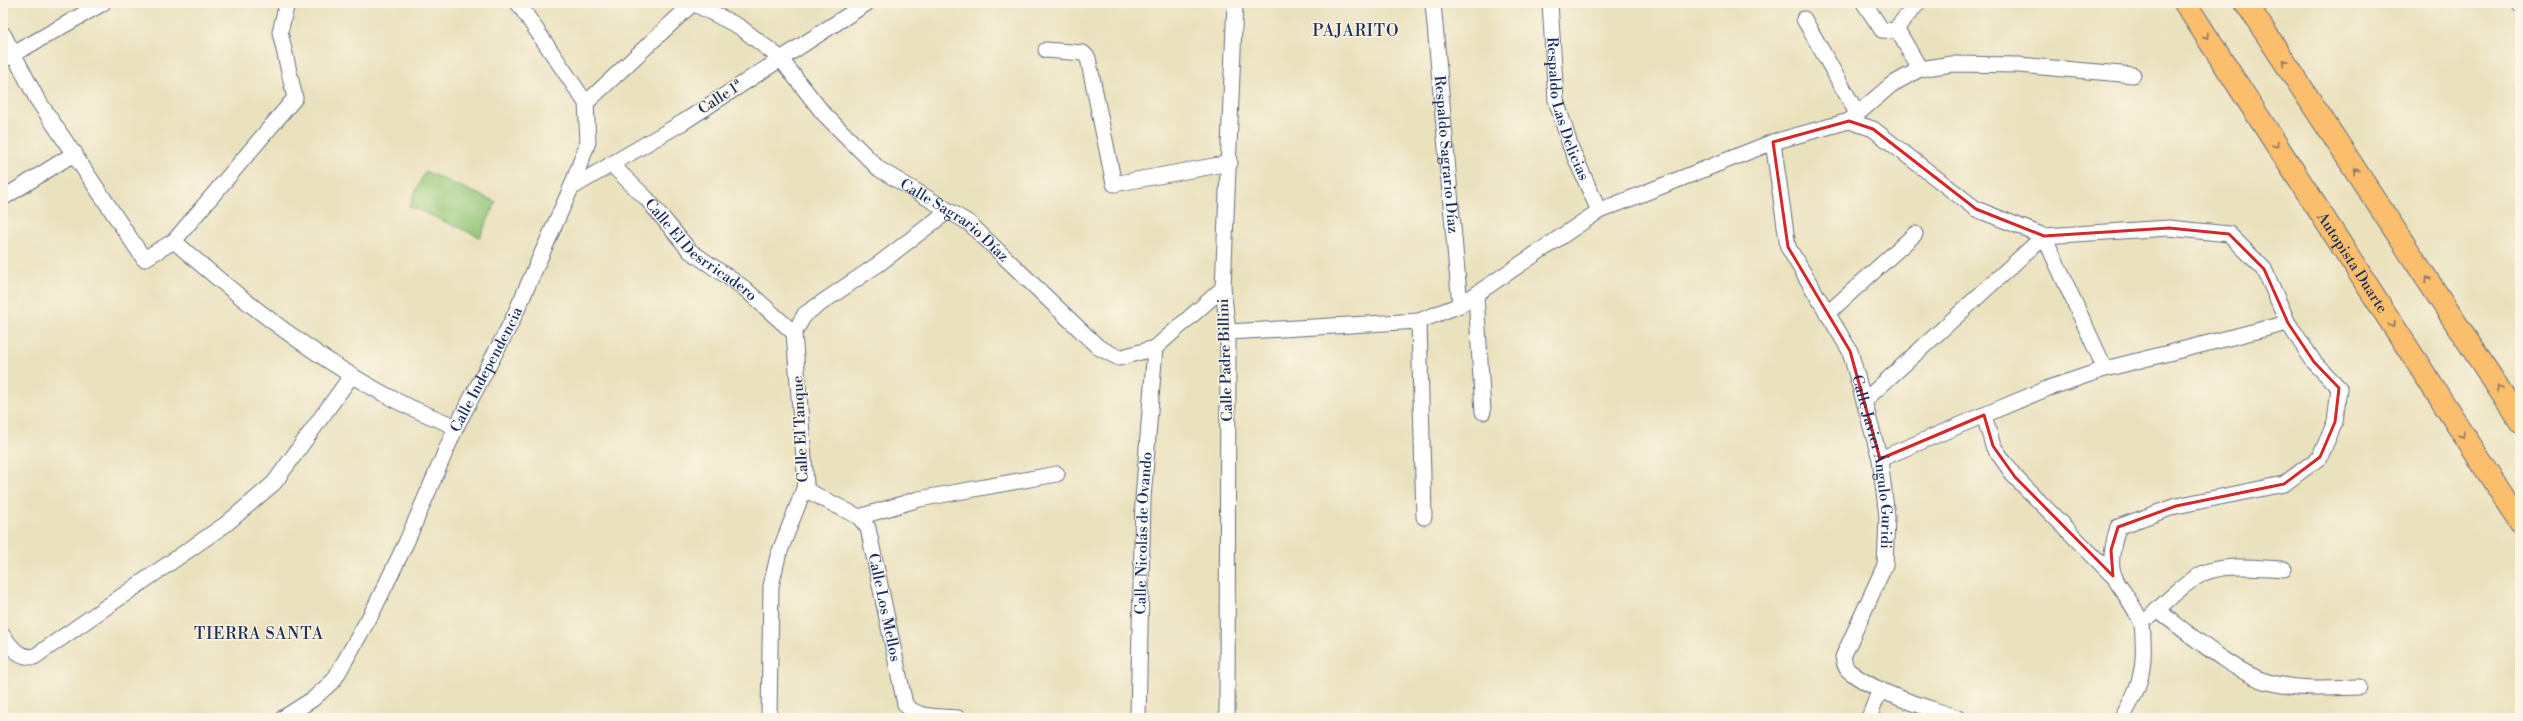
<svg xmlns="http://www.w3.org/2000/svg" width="2523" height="721" font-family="'Libre Bodoni',serif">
<rect width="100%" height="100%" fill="#fcf5e5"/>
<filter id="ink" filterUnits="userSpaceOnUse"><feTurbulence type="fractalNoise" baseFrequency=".025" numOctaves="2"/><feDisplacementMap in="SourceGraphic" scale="8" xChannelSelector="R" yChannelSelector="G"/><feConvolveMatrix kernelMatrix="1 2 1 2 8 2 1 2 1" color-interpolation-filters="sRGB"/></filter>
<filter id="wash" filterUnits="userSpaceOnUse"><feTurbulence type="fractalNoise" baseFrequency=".012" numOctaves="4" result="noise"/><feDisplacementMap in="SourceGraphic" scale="16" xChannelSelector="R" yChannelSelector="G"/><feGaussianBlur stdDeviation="0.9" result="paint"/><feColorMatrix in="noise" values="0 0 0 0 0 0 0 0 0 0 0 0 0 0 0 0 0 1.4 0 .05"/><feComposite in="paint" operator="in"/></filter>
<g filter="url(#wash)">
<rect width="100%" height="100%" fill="#eae1bd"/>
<path fill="#94c879" stroke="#587c6c" d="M 425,171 L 496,202 L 480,237 L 409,206 Z"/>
</g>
<g filter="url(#ink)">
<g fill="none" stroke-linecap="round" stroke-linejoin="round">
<defs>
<g id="street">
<path id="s1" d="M 693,3 L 740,27 L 780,58 L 823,113 L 879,169 L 969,223 L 1098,347 L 1119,358 L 1155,348 L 1223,288"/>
<path id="s2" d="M 1433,3 L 1460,305"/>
<path id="s3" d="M 1550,3 L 1556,100 L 1571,148 L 1599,211"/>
<path d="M 1864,3 L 1882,30 L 1898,31"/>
<path d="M 1918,3 L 1898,26 L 1898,31 L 1920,69"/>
<path d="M 2519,3 L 2520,5"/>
<path d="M 1804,19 L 1857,113"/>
<path d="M 3,34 L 37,99 L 144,259 L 174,241 L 295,98 L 280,32 L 287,3"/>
<path d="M 1046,50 L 1083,53 L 1088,58 L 1114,184 L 1230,163"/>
<path d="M 3,60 L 103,3"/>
<path d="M 586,103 L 693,3"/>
<path d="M 1849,121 L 1891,85 L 1920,69 L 1952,64 L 2019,65 L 2133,75"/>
<path id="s4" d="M 1773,142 L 1788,247 L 1850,351 L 1880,459 L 1887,517 L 1885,565 L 1843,657 C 1844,662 1845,668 1849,671 C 1879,695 1922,705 1958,718"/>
<path id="s5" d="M 611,164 L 647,199 L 690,251 L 744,288 L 794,333"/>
<path d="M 571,188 L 685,121 L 867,3"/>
<path d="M 3,198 L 75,153"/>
<path d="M 174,241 C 242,301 315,358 395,400 C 414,410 436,418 456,427"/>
<path d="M 1476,295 L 1483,412"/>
<path d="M 1827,314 L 1915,234"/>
<path d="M 1419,321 L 1424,517"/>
<path d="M 1228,332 L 1419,321 L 1460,305 L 1599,211 L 1773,142 L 1849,121 L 1873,129 L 1976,209 L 2044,236 L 2169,228 L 2229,234 L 2264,269 L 2288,323 L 2314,362 L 2339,388 L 2335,422 L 2320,457 L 2284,484 L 2176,506 L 2118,527 C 2101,584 2121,578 2141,622 C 2143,627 2143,635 2143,640 C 2145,672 2138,691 2122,718"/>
<path d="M 1864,401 L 2044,236 L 2105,369"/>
<path d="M 1880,459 L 1984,415"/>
<path id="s6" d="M 804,489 L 859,517 L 868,528 L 905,704 C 916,719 941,716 958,718"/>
<path d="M 859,517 L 919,499 L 1057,474"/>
<path d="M 2113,576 L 2015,477 L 1993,446 L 1984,415 L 2046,389 L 2105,369 L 2288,323"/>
<path d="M 2157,610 C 2186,631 2235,673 2268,682 C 2298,690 2328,688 2359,687"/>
<path d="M 2151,616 C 2167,601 2184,583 2204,573 C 2226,563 2260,568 2284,569"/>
<path d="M 3,636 C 12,648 18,657 34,657 L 226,524 L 274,483 L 352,375"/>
<path id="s7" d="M 283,718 L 313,699 L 334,680 L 373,611 L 406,543 L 456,427 L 511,323 L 571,188 L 588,142 L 586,103 L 518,3"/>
<path d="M 769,718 L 771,586 L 778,556 L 806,484 L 794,333 L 805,314 L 880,263 L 948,211"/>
<path id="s8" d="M 1138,718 L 1143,499 L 1155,348"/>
<path d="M 1227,718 L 1228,332 L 1223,288 L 1235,3"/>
<path d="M 1869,718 L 1880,689"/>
</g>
<g id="highway">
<path id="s9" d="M 2185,3 L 2520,522"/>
<path d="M 2246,3 L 2520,421"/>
</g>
</defs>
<use href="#street" stroke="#636d7f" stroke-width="17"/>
<use href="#highway" stroke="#636d7f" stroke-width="24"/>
<use href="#street" stroke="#fff" stroke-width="15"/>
<use href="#highway" stroke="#fabe6d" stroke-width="22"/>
</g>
<defs><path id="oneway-chevron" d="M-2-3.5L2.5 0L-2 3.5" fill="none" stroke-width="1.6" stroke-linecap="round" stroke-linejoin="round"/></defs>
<g stroke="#8a7666">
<use href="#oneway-chevron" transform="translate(2206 36) rotate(57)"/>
<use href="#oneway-chevron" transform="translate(2285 62) rotate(-123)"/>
<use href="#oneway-chevron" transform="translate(2276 145) rotate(57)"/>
<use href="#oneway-chevron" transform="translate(2356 171) rotate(-123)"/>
<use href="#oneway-chevron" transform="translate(2427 279) rotate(-123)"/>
<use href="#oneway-chevron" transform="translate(2392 325) rotate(57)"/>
<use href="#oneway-chevron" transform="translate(2499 388) rotate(-123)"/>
<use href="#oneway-chevron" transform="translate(2462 435) rotate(57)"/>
</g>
</g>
<path fill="none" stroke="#d62828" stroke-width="3" stroke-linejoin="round" d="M 1849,121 L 1873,129 L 1976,209 L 2044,236 L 2169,228 L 2229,234 L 2264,269 L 2288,323 L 2314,362 L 2339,388 L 2335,422 L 2320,457 L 2284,484 L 2176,506 L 2118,527 L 2111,550 L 2113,576 L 2015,477 L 1993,446 L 1984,415 L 1880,459 L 1850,351 L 1788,247 L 1773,142 Z"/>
<g text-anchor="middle" stroke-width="3" stroke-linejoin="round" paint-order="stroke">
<g font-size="15" fill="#1b2f5e" stroke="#fcf5e5">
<text transform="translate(720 97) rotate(-33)" y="5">Calle 1ª</text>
<text dy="5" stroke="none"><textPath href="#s3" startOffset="108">Respaldo Las Delicias</textPath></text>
<text dy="5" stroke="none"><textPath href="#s2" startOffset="152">Respaldo Sagrario Díaz</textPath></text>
<text dy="5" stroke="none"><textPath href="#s1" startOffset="344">Calle Sagrario Díaz</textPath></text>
<text dy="5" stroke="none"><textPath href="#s5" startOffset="125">Calle El Desrricadero</textPath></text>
<text dy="5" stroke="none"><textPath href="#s9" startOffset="309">Autopista Duarte</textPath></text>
<text transform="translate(1225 360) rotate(-92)" y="5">Calle Padre Billini</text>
<text dy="5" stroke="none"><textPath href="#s7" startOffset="410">Calle Independencia</textPath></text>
<text transform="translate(800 429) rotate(-93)" y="5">Calle El Tanque</text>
<text dy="5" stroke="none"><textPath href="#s4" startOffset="341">Calle Javier Ángulo Guridi</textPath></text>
<text dy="5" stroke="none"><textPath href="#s8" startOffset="185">Calle Nicolás de Ovando</textPath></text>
<text dy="5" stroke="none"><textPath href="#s6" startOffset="157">Calle Los Mellos</textPath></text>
</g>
<g font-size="16" letter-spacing="1" fill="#1b2f5e" stroke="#fcf5e5">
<text x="1356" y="36">PAJARITO</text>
<text x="259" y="639">TIERRA SANTA</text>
</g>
</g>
<rect width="2523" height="721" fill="none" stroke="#fcf5e5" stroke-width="16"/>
</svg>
